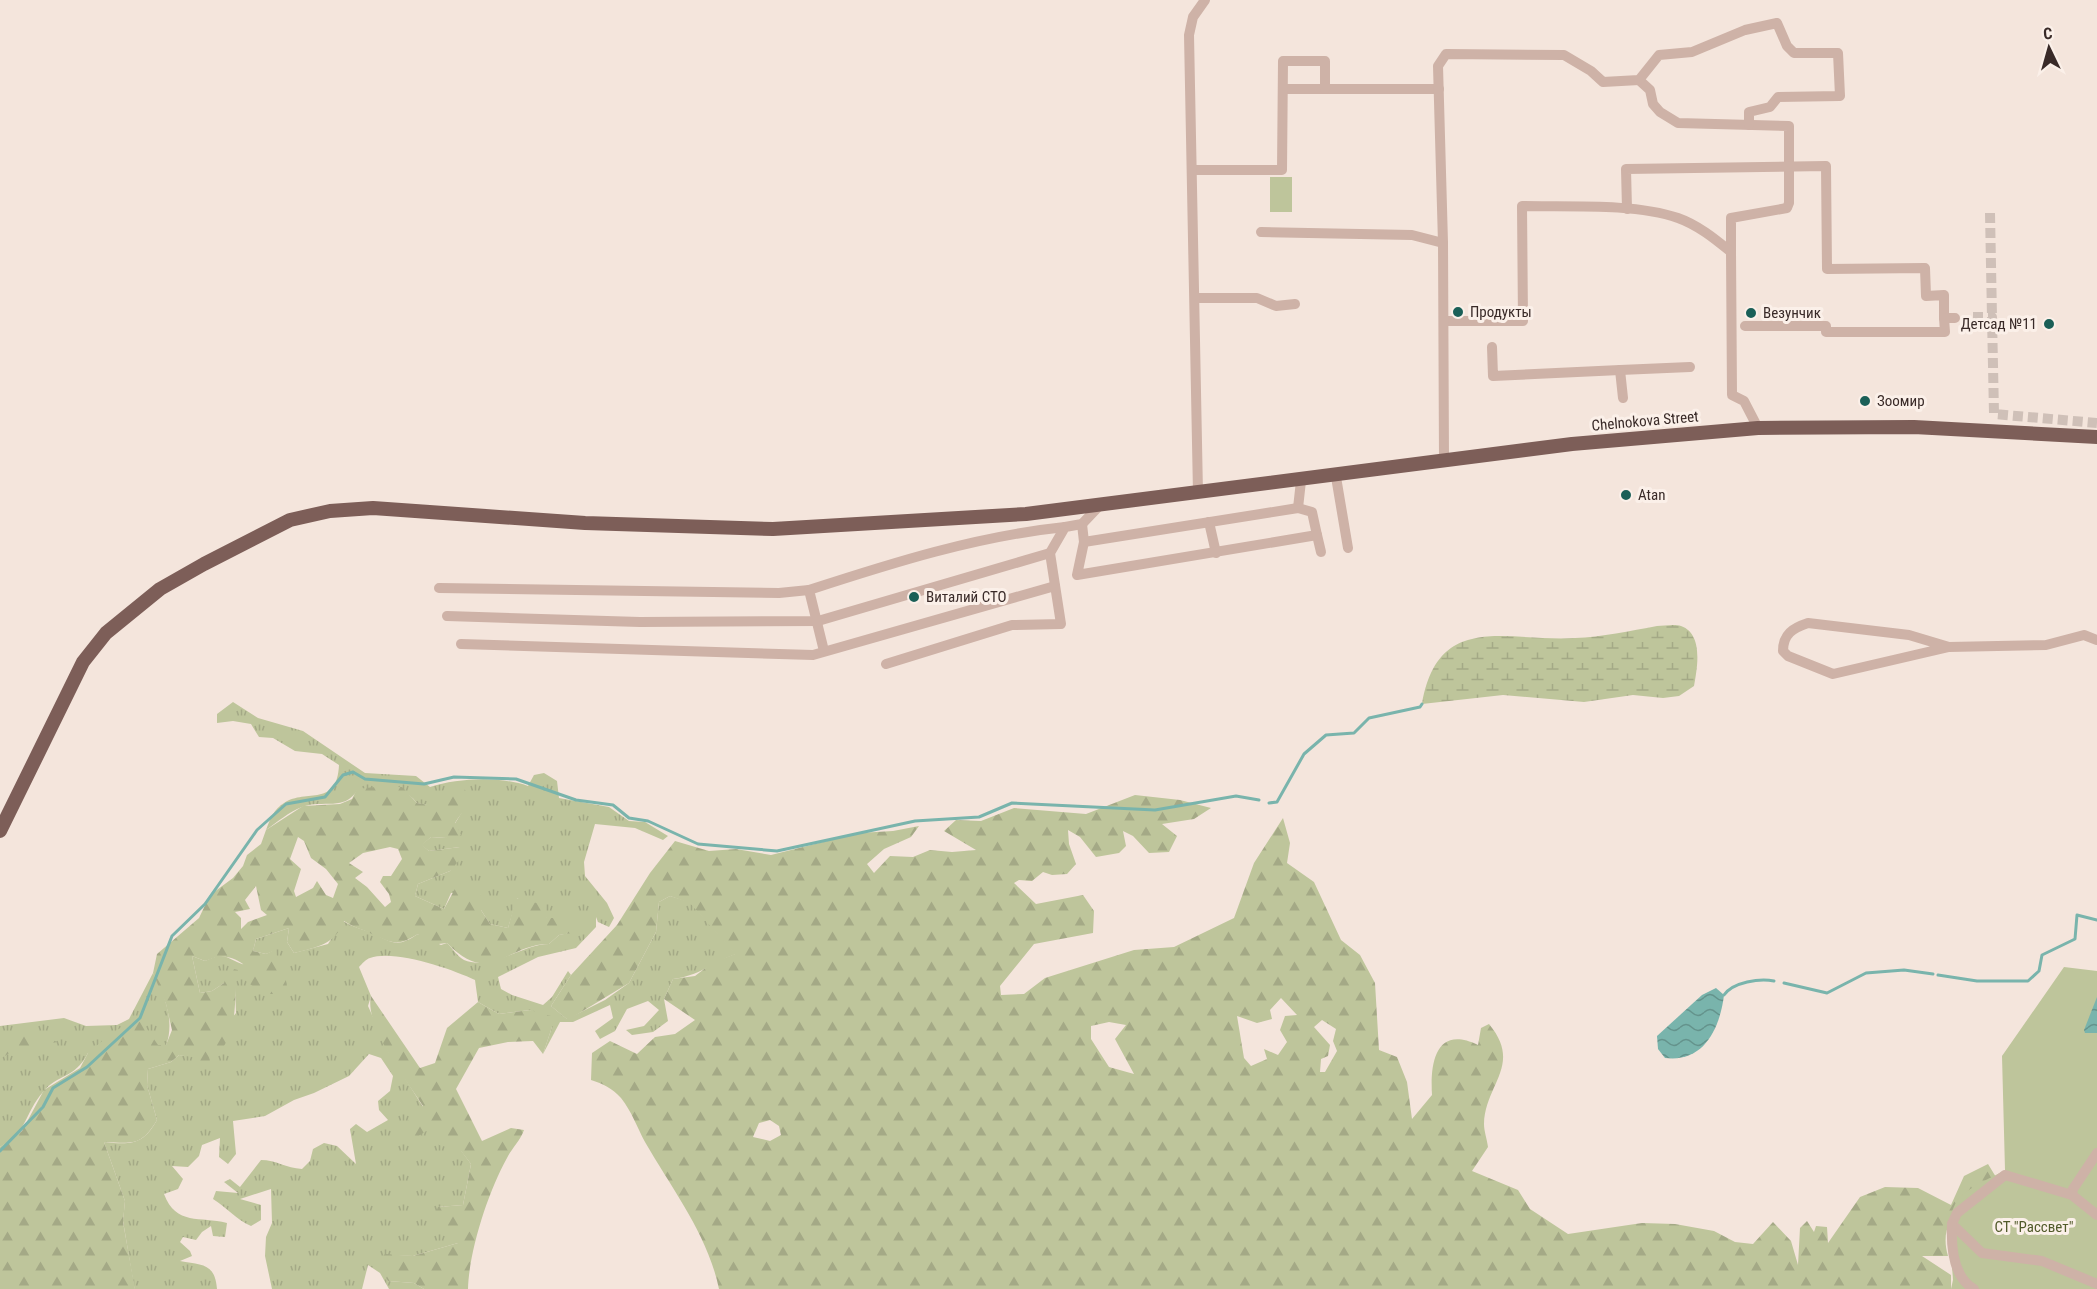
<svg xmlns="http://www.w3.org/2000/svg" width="2097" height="1289" font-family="'Roboto Condensed',sans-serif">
<defs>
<pattern id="grass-tufts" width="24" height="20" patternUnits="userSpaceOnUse" patternTransform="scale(1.5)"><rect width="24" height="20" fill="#bec59b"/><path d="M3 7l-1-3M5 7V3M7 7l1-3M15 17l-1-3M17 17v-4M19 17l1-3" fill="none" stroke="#a4a986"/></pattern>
<pattern id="forest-firs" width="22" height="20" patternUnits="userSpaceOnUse" patternTransform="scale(1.5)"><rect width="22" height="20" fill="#bec59b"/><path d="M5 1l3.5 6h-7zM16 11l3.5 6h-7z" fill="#a4a986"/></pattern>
<pattern id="wetland-marsh" width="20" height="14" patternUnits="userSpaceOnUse" patternTransform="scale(1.5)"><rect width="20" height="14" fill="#bec59b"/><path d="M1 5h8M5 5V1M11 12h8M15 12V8" fill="none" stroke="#a4a986"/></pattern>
<pattern id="water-waves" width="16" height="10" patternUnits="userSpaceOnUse" patternTransform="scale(1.5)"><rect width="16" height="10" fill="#79b4ac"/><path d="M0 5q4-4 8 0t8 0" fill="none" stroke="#64938c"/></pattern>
</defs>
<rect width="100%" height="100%" fill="#f4e5dc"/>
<g fill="url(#grass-tufts)">
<path d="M 233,702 L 258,718 L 303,731 L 365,773 L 416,776 L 430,787 C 458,778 500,776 528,786 L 534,775 L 544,773 L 557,781 L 559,798 L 609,807 L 629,821 L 645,822 L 668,836 L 663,840 L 635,828 L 595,824 L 584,862 L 585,876 L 607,903 L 614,918 L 609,927 L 598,922 L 596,917 L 596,927 L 576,948 L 538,957 L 498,977 L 501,989 L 512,995 L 543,1005 L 552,997 L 568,971 L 571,975 L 551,1006 L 567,1019 L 605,1000 L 629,983 L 656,932 L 659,902 L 670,896 L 690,902 L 736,954 C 711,963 699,976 673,979 L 664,999 L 668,1021 L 653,1032 L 632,1035 L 626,1030 L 644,1026 L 659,1010 L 648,1001 L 627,1009 L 615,1031 L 600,1039 L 595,1031 L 613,1018 L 610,1005 L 573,1022 L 560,1022 L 543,1054 L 552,1027 L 530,1010 L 499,1014 L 478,1002 L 475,980 C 452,969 394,949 370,958 C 366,959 362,964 359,967 L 371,996 L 368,1006 L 388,1051 L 423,1107 L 440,1122 L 471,1164 L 463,1205 L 438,1207 L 458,1234 L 458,1243 L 413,1256 L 385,1255 L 388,1281 L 414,1283 L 424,1289 L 389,1289 L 380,1273 L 368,1265 L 362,1289 L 272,1289 L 265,1256 L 266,1237 L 272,1223 L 271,1189 L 240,1199 L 261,1205 L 261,1220 L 251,1226 C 237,1220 226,1207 213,1199 L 216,1191 L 238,1193 L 224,1182 L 230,1179 L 240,1187 L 261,1160 C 276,1160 286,1168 302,1169 L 310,1161 L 313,1149 L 324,1143 L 337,1146 L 356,1164 L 350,1129 L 356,1124 L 367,1132 L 388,1120 L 379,1110 L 378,1101 L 390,1091 L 393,1076 L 381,1058 L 369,1054 L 349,1076 L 314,1093 L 294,1100 L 265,1116 L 233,1121 L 236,1154 L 228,1164 L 219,1157 L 220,1138 L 202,1145 L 199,1156 L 188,1167 L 172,1166 L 183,1179 L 178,1189 L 164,1194 C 176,1226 200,1216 227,1223 L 225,1237 L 213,1236 L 211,1226 L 202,1232 L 196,1240 L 183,1237 L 180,1242 L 190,1251 L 192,1256 L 180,1261 C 202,1265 215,1263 217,1289 L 135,1289 L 134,1286 L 123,1221 L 125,1201 L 104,1142 C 131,1145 143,1145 157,1120 L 147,1085 L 148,1069 L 171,1062 L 179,1055 C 206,1058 220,1032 236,1013 L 235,986 L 224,983 L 212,991 L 200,993 L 192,956 L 205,961 C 227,951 226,959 245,965 C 257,968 270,970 282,973 L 276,961 L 276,950 L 266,954 L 253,951 L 256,939 L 289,928 L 287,942 L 294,953 L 328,944 L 343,921 C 354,928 363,929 374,934 C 394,944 398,947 418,934 L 441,945 L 447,943 C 452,948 458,957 464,960 C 491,971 523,944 549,944 L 559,935 L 569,933 L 557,918 L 547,918 L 517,898 L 508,928 L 490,924 L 481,910 L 481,895 L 451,893 L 444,909 L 415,896 L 418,884 L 450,871 L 460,847 L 429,851 L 421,845 L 431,837 L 446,838 L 462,812 L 417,803 C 402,783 380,789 358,789 C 345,812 323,799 302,807 C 289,812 277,822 266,830 C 270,819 274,809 284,803 C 307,788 337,808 339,765 L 322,754 L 295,751 L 273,738 L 259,737 L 251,724 L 233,721 L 217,723 L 217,714 Z"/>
<path d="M 153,973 C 165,996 175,1021 166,1046 L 88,1053 C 74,1080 58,1073 43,1092 C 24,1114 29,1130 0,1147 L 0,1026 L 64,1018 L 86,1026 L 117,1025 L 129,1019 Z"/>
</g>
<g fill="url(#forest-firs)" fill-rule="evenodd">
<path d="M 384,786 L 402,787 L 417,803 L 429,805 C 439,790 446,787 464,788 C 474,805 464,808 455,823 L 461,835 L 446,838 L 431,837 L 422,845 L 429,851 L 460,847 L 461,858 L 450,871 L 418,884 L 415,896 L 444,909 L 457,885 L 471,885 L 481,895 L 481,910 L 490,924 L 508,928 L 516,898 L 545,905 L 547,918 L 557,918 L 567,912 L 579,919 L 579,932 L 559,935 L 549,944 C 506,944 490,988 447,943 L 430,945 L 418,934 C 398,946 394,944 374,935 C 363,929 354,928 344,921 C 335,945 317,947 294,953 L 287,942 L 289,928 L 256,939 L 253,951 L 266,954 L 276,949 C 276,965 289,976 287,992 C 268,997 261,993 246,981 L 243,964 C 230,955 220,955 205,961 L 192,956 L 200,993 L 212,991 L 224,983 L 229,968 L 238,970 C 233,997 239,1021 224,1046 L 208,1047 L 210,1062 L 205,1066 L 192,1057 L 179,1055 L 171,1062 L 148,1069 L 147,1085 L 157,1120 C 141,1147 132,1143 104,1142 L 125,1201 L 123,1222 L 135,1289 L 0,1289 L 0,1147 L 22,1131 L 44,1090 L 80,1068 L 88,1053 L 108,1036 L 131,1021 L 142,1022 L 158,1045 L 166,1045 L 172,1030 L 166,1004 L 153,973 L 157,954 L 199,918 L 210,895 L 233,878 L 243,866 L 247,855 L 261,844 L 266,830 L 303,806 L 340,804 L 352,799 L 357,789 ZM 298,837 L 304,841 L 311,858 L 326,869 L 338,884 L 333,898 L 326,895 L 317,881 L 313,888 L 296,897 L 294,891 L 301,869 L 290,859 ZM 390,847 L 398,849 L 402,859 L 391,876 L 383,876 L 380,882 L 389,894 L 391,902 L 385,907 L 367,887 L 355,878 L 363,872 L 349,863 L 363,853 ZM 256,886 L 261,910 L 267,915 L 248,922 L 241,929 L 241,918 L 235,912 L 250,909 L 245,900 Z"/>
<path d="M 1135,795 L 1180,800 L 1211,808 L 1194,819 L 1162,824 L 1177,836 L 1169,852 L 1149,853 L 1133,836 L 1123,831 L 1126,846 L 1119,853 L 1096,857 L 1080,837 L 1068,830 L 1069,844 L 1076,864 L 1067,874 L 1052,875 L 1043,872 L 1032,881 L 1019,880 L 1014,883 L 1036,904 L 1083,895 L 1094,911 L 1093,933 L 1034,944 L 1000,986 L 1001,995 L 1024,994 L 1045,978 L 1134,950 L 1174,947 L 1234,918 L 1254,863 L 1283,818 L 1290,843 L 1287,863 L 1314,882 L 1341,940 L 1360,955 L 1375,983 L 1379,1050 L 1397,1057 L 1407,1082 L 1412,1119 L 1432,1095 C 1430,1062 1436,1025 1478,1045 L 1481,1028 L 1489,1024 C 1523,1065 1485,1084 1484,1124 C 1484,1131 1487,1139 1488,1147 L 1472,1171 L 1518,1190 L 1530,1209 L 1568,1234 L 1642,1223 L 1675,1224 L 1714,1231 L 1735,1242 L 1753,1244 L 1773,1222 L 1791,1241 L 1798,1265 L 1800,1228 L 1807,1221 L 1814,1232 L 1816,1226 L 1827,1227 L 1828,1243 L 1860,1197 L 1885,1187 L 1918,1188 L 1951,1205 L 1964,1176 L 1988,1164 L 1999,1182 C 1971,1201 1936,1215 1948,1256 L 1922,1256 L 1951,1275 L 1951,1289 L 719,1289 C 708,1235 672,1189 645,1142 C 637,1127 632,1112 621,1098 C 612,1088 603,1084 591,1080 L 592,1053 L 610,1041 L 637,1054 L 655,1037 L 675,1034 L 695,1020 L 664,999 L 673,979 L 695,976 L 712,963 L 735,954 L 690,903 L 670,896 L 659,902 L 656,932 L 629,983 L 568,1020 L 551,1006 L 571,975 L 617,925 L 650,873 L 675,841 L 709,851 L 736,849 L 771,855 L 859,833 L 893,831 L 919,826 L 911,837 L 884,849 L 867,864 L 874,873 L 890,856 L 913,857 L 930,850 L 952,852 L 976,850 L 944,831 L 956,820 L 981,821 L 1014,808 L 1086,814 ZM 1281,998 L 1297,1015 L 1285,1016 L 1280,1030 L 1287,1042 L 1278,1055 L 1264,1049 L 1267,1059 L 1251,1066 L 1244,1058 L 1237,1016 L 1257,1023 L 1272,1019 L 1270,1010 ZM 1322,1020 L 1336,1029 L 1333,1041 L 1337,1051 L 1325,1072 L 1320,1072 L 1321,1059 L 1328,1056 L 1330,1045 L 1314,1027 ZM 1109,1022 L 1126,1025 L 1115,1039 L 1134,1074 L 1109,1067 L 1091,1039 L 1091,1026 ZM 770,1120 L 779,1126 L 781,1135 L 770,1141 L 753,1137 L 759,1123 Z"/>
<path d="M 371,996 L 420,1068 L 435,1063 L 447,1028 L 478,1002 L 499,1014 L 530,1010 L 551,1016 L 552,1027 L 543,1054 L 533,1041 L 508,1042 L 479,1048 L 456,1089 L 482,1141 L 511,1128 L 524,1130 C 520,1141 512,1148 507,1158 C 488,1192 469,1251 468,1289 L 424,1289 L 414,1283 L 388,1281 L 377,1263 L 385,1254 L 413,1256 L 458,1243 L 458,1234 L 438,1233 L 433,1221 L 438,1207 L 463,1205 L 471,1164 L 461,1151 L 439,1145 L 440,1122 L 414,1139 L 406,1133 L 410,1113 L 423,1106 C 407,1081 364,1026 371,996 Z"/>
<path d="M 32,1030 L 57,1042 L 11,1052 L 0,1059 L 0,1038 Z"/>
</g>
<path fill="url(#wetland-marsh)" d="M 1657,626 C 1664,626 1674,624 1681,626 C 1704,634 1697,669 1694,686 L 1679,696 L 1663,698 L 1633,695 L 1584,702 L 1503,695 L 1422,704 C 1438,611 1507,642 1575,638 C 1602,637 1630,631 1657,626 Z"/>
<g fill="#bec59b">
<rect x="1270" y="177" width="22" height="35"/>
<path d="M 2064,967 L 2097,971 L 2097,1289 L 1951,1289 L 1953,1280 C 1952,1257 1943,1222 1957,1201 C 1967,1187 1990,1179 2005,1170 L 2002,1056 Z"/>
</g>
<g fill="url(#water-waves)">
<path d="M 1716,988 L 1724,995 C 1720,1028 1704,1063 1665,1058 L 1658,1049 L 1657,1036 L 1702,995 Z"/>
<path d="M 2097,997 L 2097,1033 L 2085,1033 L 2084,1030 Z"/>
</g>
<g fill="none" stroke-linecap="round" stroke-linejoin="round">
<g stroke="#79b4ac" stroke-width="3">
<path d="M 1269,803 L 1277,802 L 1304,754 L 1326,735 L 1354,733 L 1369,718 L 1420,707 L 1422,704"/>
<path d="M 1938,975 L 1977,981 L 2028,981 L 2039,971 L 2042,955 L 2075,939 L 2077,915 L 2097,920"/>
<path d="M 1784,983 L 1827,993 L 1866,973 L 1904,970 L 1933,974"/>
<path d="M 1724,995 C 1733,982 1760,978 1774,981"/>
<path d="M 0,1151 L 43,1107 L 53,1088 L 87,1067 L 140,1018 L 172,936 L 205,904 L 257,830 L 286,804 L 325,797 L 343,775 L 353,772 L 365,779 L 424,784 L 454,777 L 516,779 L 576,800 L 613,805 L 629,818 L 648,821 L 698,844 L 777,851 L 915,821 L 979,817 L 1012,803 L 1155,810 L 1236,796 L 1259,800"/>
</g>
<g stroke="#cfc0b8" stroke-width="10" stroke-dasharray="10 5" stroke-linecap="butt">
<path d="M 1990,213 L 1992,317"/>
<path d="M 1973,317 L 1992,317 L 1994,414 L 2097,423"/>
</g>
<g stroke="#ceb2a7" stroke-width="10">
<path d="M 1639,80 L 1650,90 L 1653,104 L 1660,112 L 1678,123 L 1789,126 L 1789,203 L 1787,208 L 1731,218 L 1731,252"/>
<path d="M 1283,89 L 1439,89"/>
<path d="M 1193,170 L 1282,170 L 1283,61 L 1325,61 L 1325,89"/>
<path d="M 1627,209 L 1626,169 L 1826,166 L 1827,269 L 1925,268 L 1926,296 L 1944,295 L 1944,318 L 1955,318"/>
<path d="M 1261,232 L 1412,235 L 1443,243"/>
<path d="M 1195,298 L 1257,298 L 1276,306 L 1295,304"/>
<path d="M 1444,321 L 1523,321 L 1522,206 C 1568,207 1634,203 1678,218 C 1698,225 1715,239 1731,252 L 1732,395 L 1744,401 L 1758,428"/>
<path d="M 1745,326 L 1826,326 L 1826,332 L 1945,332 L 1944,318"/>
<path d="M 1492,347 L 1493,376 L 1620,370 L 1623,398"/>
<path d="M 1620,370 L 1690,367"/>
<path d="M 1444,460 L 1443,243 L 1438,66 L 1446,54 L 1564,55 L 1591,71 L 1603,82 L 1639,80 L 1659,55 L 1692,52 L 1745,30 L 1777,23 L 1787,46 L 1794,53 L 1838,53 L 1840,96 L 1778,97 L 1770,107 L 1749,112 L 1749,125"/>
<path d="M 1336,477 L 1348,548"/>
<path d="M 1198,493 L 1189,35 L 1193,17 L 1205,0"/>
<path d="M 1298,508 L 1301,481"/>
<path d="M 1209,522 L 1216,553"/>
<path d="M 1082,524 L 1084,542 L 1077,575 L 1317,535 L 1312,512 L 1298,508 L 1084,542"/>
<path d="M 1317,535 L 1321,552"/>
<path d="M 439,588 L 779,593 L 809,590"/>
<path d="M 447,616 L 640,622 L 818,621 L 1050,553"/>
<path d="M 461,644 L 813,655 L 1055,586"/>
<path d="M 1949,647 L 1909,635 L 1808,623 C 1793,628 1783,634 1783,651 L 1788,656 L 1833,674 L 1949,647 L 2046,645 L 2084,635 L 2097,640"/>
<path d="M 824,651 L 809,590 C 892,563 977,536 1065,527"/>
<path d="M 886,664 L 1012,625 L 1061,624 L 1050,553 L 1065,527 L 1082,524 L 1102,503"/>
<path d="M 2072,1195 L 2073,1189 L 2097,1153"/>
<path d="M 2097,1215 L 2072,1195 L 2005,1175 L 1957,1213 L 1952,1224 L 1982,1253 L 2042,1261 L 2097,1284"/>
<path d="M 1952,1224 C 1951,1245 1953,1277 1974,1289"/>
</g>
<path stroke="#7d5e58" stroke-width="14" d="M 0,831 L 83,662 L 106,633 L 160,589 L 204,564 L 290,520 L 330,511 L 373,508 L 585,523 L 773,529 L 1026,514 L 1572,444 L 1758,428 L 1914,427 L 2097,437"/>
</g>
<g fill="#1a5f57" stroke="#fbf0e9" stroke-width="2">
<circle cx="1458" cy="312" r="6"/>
<circle cx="1751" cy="313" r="6"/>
<circle cx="2049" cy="324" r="6"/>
<circle cx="1865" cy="401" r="6"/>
<circle cx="1626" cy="495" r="6"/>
<circle cx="914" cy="597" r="6"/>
</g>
<g text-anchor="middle" stroke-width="6" stroke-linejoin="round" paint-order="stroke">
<g font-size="15" fill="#392a28" stroke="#fbf0e9" text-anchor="start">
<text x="1470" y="317">Продукты</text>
<text x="1763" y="318">Везунчик</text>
<text x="2037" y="329" text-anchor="end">Детсад №11</text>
<text x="1877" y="406">Зоомир</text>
<text x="1638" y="500">Atan</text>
<text x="926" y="602">Виталий СТО</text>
</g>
<g font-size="15" fill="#392a28" stroke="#fbf0e9">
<text transform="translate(1645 421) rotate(-5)" y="5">Chelnokova Street</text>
</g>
<g font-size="15" fill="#515a2a" stroke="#fbf0e9">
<text x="2034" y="1232">СТ "Рассвет"</text>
</g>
</g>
<g transform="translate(2049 48) rotate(355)" stroke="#fbf0e9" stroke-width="4.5" paint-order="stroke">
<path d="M0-4.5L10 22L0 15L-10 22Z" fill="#392a28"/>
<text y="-9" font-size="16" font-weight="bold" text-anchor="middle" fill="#392a28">С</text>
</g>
</svg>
